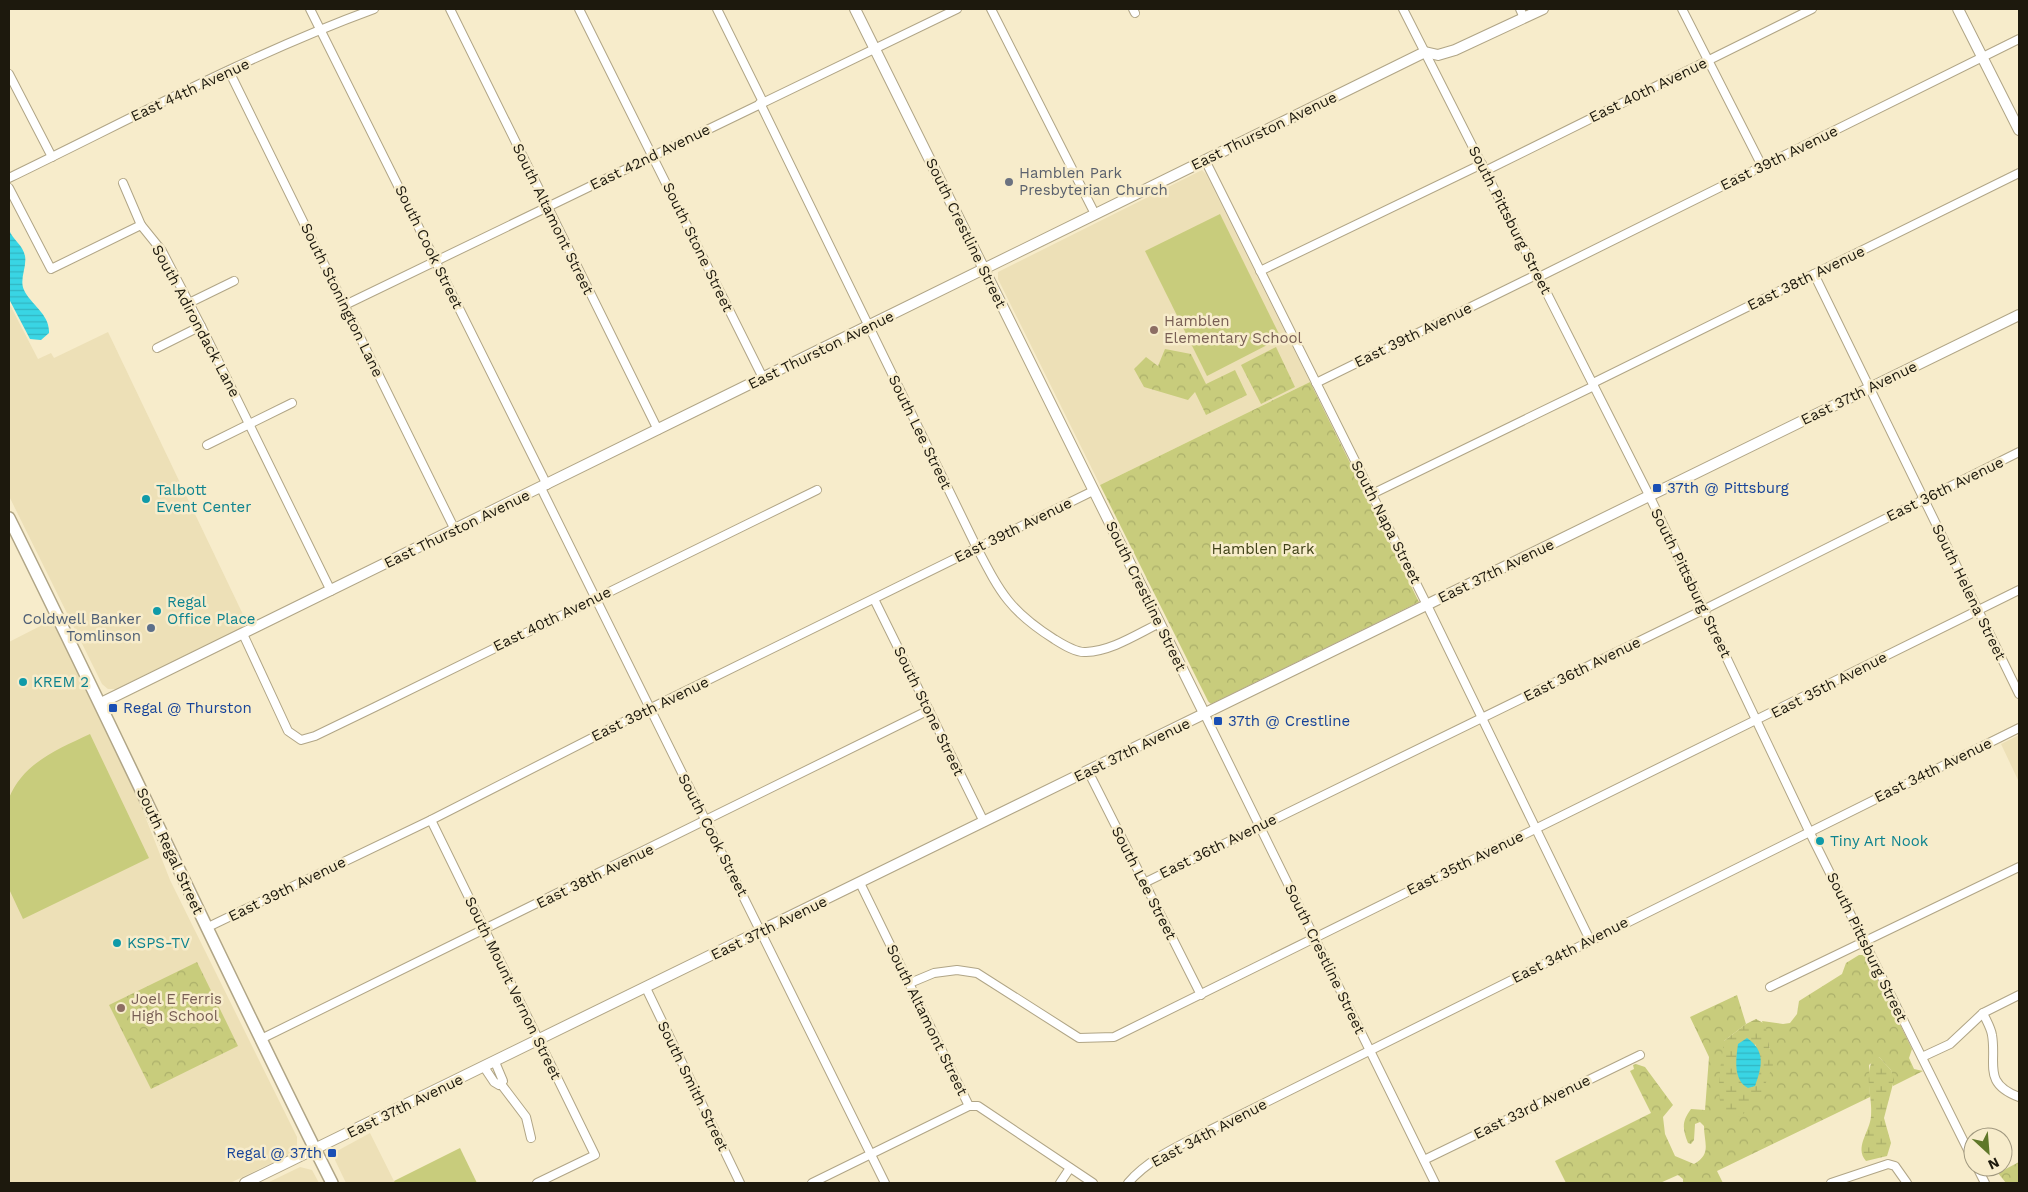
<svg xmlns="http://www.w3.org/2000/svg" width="2028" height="1192" font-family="'Work Sans',sans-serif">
<defs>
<pattern id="forest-crowns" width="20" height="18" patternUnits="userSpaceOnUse" patternTransform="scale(1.25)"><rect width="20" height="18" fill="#c8cc7c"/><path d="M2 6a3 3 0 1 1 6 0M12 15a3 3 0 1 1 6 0" fill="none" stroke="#abaf6a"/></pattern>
<pattern id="wetland-marsh" width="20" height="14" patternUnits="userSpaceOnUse" patternTransform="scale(1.25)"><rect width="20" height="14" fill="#c8cc7c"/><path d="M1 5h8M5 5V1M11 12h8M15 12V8" fill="none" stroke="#abaf6a"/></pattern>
<pattern id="water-rules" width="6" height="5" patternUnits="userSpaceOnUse" patternTransform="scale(1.25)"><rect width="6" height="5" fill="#39d5e4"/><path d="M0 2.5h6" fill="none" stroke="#32b6c2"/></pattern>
</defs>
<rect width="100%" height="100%" fill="#f7eccb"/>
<g fill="#ede0b7">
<path d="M 1202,170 L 1206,174 L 1310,382 L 1100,485 L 998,279 L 998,272 Z"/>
<path d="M 9,303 L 38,359 L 51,353 L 54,358 L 108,332 L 248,625 L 116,689 L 108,689 L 102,684 L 9,496 Z"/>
<path d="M 52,620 L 136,793 L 170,880 L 297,1137 L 297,1148 L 292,1153 L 230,1183 L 9,1183 L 9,642 Z"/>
<path d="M 2019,735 L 2019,782 L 2001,744 Z"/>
<path d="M 370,1133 L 395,1183 L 346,1183 L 335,1160 L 337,1151 Z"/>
<path d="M 300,1167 L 312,1170 L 319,1183 L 267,1183 Z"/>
</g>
<g fill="#c8cc7c">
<path d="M 1220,214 L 1281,338 L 1207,376 L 1145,251 Z"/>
<path d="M 90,734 L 149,858 L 23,919 L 9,889 L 9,798 C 23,763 58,749 90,734 Z"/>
<path d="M 460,1148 L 477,1183 L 395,1183 L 394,1181 Z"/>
</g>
<g fill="url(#forest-crowns)">
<path d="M 1276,347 L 1295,387 L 1261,404 L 1241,365 Z"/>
<path d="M 1165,349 L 1191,354 L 1206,384 L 1235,370 L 1247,395 L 1206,415 L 1195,392 L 1188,400 L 1144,387 L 1134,369 L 1146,357 L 1158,366 Z"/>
<path d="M 1310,382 L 1419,602 L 1211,704 L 1208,701 L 1100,485 Z"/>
<path d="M 1859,955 L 1865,955 L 1868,959 L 1912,1049 L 1909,1058 L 1914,1069 L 1923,1071 L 1893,1086 L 1891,1070 L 1879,1057 L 1869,1065 L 1870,1097 L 1717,1171 L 1723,1183 L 1683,1183 L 1683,1179 L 1678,1175 L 1660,1183 L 1566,1183 L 1555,1161 L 1651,1113 L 1630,1071 L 1634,1069 L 1633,1065 L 1636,1064 L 1645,1067 L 1673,1105 L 1663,1117 L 1665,1134 L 1675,1156 L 1694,1164 C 1712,1154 1704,1143 1704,1126 L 1700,1122 L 1695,1124 L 1694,1140 L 1691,1144 L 1688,1143 C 1682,1128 1682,1121 1691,1109 L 1705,1110 L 1709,1057 L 1690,1017 L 1737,995 L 1746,1024 L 1724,1041 L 1770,1049 L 1762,1021 L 1783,1024 L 1790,1023 L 1797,1014 L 1799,1001 L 1842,974 L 1846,963 Z"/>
<path d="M 197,962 L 238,1046 L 151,1089 L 109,1005 Z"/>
<path d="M 2019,1162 L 2019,1183 L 2006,1183 L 1998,1173 Z"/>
</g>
<g fill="url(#wetland-marsh)" fill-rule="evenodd">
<path d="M 1756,1019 L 1765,1024 L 1773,1065 L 1761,1095 L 1750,1109 L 1740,1116 L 1730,1118 C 1711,1107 1722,1061 1724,1041 L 1746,1024 ZM 1755,1044 C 1763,1060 1761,1070 1755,1086 L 1748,1088 Z"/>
<path d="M 1879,1057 L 1891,1070 L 1894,1080 L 1884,1118 L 1891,1143 L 1887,1156 L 1866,1161 C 1854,1147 1870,1132 1871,1116 C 1873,1098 1863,1074 1874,1058 Z"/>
</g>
<g fill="url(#water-rules)">
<path d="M 9,230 C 13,240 23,245 25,256 C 27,268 19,279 24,290 C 31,305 50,314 49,333 L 41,340 L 30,339 L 9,299 Z"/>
<path d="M 1747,1038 C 1766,1051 1762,1067 1755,1086 L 1748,1088 C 1733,1080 1736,1059 1738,1044 Z"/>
</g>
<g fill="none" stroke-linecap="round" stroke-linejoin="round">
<defs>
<g id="minor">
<path d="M 310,9 L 547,485"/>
<path d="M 450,9 L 658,430"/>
<path d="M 579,9 L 763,378"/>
<path d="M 717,9 L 763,102"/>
<path d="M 991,9 L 1095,214"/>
<path d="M 1133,9 L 1135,13"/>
<path d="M 1403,9 L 1649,495 L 1809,831 L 1973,1160"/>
<path d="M 1520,9 L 1524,18"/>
<path d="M 1682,9 L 1762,166"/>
<path d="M 229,71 L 455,530"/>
<path d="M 9,74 L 52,157"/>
<path d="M 760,103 L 977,548 C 1001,594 1010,611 1054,639 C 1062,644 1076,653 1086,652 C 1112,651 1137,634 1160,623"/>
<path d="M 1205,160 L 1427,605 L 1590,940"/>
<path d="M 1485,171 L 1812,9"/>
<path d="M 9,178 C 129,120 248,55 374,9"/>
<path d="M 123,183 L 141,225"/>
<path d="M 9,188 L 51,269 L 141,225 L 162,251 L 201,326 L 331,591"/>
<path d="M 1260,271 L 1482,164"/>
<path d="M 1814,274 L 2019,694"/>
<path d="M 1539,277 L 2019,39"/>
<path d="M 189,303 L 234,281"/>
<path d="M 345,305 L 957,9"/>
<path d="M 157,348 L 201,326"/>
<path d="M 1316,383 L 1538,274"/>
<path d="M 1593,383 L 2019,173"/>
<path d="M 207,445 L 292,403"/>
<path d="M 541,488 L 885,1183"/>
<path d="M 1372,494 L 1594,386"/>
<path d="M 874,599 L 984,822"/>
<path d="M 243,634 L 288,731 L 301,740 L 315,736 L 375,707 L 817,490"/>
<path d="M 1205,715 L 1435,1183"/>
<path d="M 1088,771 L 1201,995"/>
<path d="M 431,820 L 595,1155 L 537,1183"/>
<path d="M 860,883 L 969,1106 L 978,1106 L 1093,1183"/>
<path d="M 1144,883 L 1705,609 L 2019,452"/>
<path d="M 206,928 L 431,820 L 649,709 L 1093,491"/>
<path d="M 910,983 L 934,973 L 957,970 L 977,973 L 1079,1038 L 1114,1037 L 2019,590"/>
<path d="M 1770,987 L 2019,867"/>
<path d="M 646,988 L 740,1183"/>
<path d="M 1983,1013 C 1986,1020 1991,1028 1992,1035 C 1997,1064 1982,1083 2019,1097"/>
<path d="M 261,1039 L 929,710"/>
<path d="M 1922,1057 L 1950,1044 L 1983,1013 L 2019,995"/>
<path d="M 484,1067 L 494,1082 L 499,1085 L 503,1081 L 495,1062"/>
<path d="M 501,1084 L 526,1117 L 531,1138"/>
<path d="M 1424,1160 L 1640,1055"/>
<path d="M 1977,1167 L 1985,1183"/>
<path d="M 812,1183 L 969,1106"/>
<path d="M 1060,1183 L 1070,1168"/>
<path d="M 1128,1183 C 1147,1161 1174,1148 1200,1135 L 2019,728"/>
<path d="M 1831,1183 L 1888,1164 L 1895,1166 L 1907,1183"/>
</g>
<g id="tertiary">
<path d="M 855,9 L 1205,715"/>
<path d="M 1958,9 L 2019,130"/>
<path d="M 101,703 L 1425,52 L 1438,55 L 1455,50 L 1543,9"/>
<path d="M 245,1183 L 2019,315"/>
</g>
<path id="secondary" d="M 9,518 C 119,739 221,963 332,1183"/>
</defs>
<use href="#minor" stroke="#b0a586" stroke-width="10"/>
<use href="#tertiary" stroke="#b0a586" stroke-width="12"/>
<use href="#secondary" stroke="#b0a586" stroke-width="14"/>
<use href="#minor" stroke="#fff" stroke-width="8"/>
<use href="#tertiary" stroke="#fff" stroke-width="10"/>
<use href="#secondary" stroke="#fff" stroke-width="11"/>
</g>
<circle fill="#6b7280" stroke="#f7eccb" stroke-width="2" cx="1009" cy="182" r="5"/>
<g fill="#8d6e63" stroke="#f7eccb" stroke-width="2">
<circle cx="1154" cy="330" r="5"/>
<circle cx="121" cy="1008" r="5"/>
</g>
<g fill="#1a4fb4" stroke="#f7eccb" stroke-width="2">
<rect x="1652" y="483" width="10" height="10" rx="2.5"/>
<rect x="108" y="703" width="10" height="10" rx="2.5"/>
<rect x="1213" y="716" width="10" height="10" rx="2.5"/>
<rect x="327" y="1148" width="10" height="10" rx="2.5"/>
</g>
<g fill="#0f9aa8" stroke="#f7eccb" stroke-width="2">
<circle cx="146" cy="499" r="5"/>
<circle cx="157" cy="611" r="5"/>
<circle cx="23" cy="682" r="5"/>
<circle cx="1820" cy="841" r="5"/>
<circle cx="117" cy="943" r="5"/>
</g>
<circle fill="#5c6f8a" stroke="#f7eccb" stroke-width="2" cx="151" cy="628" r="5"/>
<g text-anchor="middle" stroke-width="5" stroke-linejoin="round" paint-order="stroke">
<g font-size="15" fill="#1d190d" stroke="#f7eccb">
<text transform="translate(190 90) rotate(-25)" y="5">East 44th Avenue</text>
<text transform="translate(1648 90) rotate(-26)" y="5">East 40th Avenue</text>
<text transform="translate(1264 131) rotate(-26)" y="5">East Thurston Avenue</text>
<text transform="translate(650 157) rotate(-26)" y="5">East 42nd Avenue</text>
<text transform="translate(1779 158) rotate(-26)" y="5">East 39th Avenue</text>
<text transform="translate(553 219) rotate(64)" y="5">South Altamont Street</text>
<text transform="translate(1510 220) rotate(63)" y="5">South Pittsburg Street</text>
<text transform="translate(966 233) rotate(64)" y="5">South Crestline Street</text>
<text transform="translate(429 247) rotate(64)" y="5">South Cook Street</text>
<text transform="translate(698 247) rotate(64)" y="5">South Stone Street</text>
<text transform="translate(1806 278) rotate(-26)" y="5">East 38th Avenue</text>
<text transform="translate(342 300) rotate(64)" y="5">South Stonington Lane</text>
<text transform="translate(196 321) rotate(62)" y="5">South Adirondack Lane</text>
<text transform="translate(1413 335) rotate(-26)" y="5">East 39th Avenue</text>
<text transform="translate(821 350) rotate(-26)" y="5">East Thurston Avenue</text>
<text transform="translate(1859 393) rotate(-26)" y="5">East 37th Avenue</text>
<text transform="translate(920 432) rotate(64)" y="5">South Lee Street</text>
<text transform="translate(1945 489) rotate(-26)" y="5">East 36th Avenue</text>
<text transform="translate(1386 522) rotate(63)" y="5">South Napa Street</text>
<text transform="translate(457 529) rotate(-26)" y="5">East Thurston Avenue</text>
<text transform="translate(1013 530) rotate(-26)" y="5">East 39th Avenue</text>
<text transform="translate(1496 571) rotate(-26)" y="5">East 37th Avenue</text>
<text transform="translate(1691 583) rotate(64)" y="5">South Pittsburg Street</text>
<text transform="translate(1969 592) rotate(64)" y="5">South Helena Street</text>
<text transform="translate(1146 596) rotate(64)" y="5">South Crestline Street</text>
<text transform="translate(552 619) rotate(-26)" y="5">East 40th Avenue</text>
<text transform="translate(1582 669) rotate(-26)" y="5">East 36th Avenue</text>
<text transform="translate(1829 685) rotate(-27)" y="5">East 35th Avenue</text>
<text transform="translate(650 709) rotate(-26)" y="5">East 39th Avenue</text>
<text transform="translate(929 711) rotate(64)" y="5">South Stone Street</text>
<text transform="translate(1132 750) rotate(-26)" y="5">East 37th Avenue</text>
<text transform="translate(1933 770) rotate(-26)" y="5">East 34th Avenue</text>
<text transform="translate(713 835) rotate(63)" y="5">South Cook Street</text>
<text transform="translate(1218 846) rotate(-26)" y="5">East 36th Avenue</text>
<text transform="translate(170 851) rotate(65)" y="5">South Regal Street</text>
<text transform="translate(1465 863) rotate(-26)" y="5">East 35th Avenue</text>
<text transform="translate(595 876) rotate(-26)" y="5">East 38th Avenue</text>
<text transform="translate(1144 883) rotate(63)" y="5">South Lee Street</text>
<text transform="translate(287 889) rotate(-26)" y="5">East 39th Avenue</text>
<text transform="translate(769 928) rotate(-26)" y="5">East 37th Avenue</text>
<text transform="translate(1867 947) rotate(64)" y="5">South Pittsburg Street</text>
<text transform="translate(1570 950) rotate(-27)" y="5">East 34th Avenue</text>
<text transform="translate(1325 959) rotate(64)" y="5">South Crestline Street</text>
<text transform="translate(513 988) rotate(64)" y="5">South Mount Vernon Street</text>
<text transform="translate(927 1020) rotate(64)" y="5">South Altamont Street</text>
<text transform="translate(693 1086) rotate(64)" y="5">South Smith Street</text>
<text transform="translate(405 1106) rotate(-26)" y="5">East 37th Avenue</text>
<text transform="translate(1532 1107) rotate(-26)" y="5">East 33rd Avenue</text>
<text transform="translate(1209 1133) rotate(-28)" y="5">East 34th Avenue</text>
</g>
<g font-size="15" fill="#5b616d" stroke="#f7eccb" text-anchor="start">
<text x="1019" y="178">Hamblen Park<tspan x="1019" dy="17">Presbyterian Church</tspan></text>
</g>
<g font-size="15" fill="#785e54" stroke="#f7eccb" text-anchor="start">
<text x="1164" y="326">Hamblen<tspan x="1164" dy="17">Elementary School</tspan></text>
<text x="131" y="1004">Joel E Ferris<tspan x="131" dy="17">High School</tspan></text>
</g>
<g font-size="15" fill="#164399" stroke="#f7eccb" text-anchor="start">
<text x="1667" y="493">37th @ Pittsburg</text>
<text x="123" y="713">Regal @ Thurston</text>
<text x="1228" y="726">37th @ Crestline</text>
<text x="322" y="1158" text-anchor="end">Regal @ 37th</text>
</g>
<g font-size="15" fill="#0d838f" stroke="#f7eccb" text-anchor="start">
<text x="156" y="495">Talbott<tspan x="156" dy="17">Event Center</tspan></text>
<text x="167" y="607">Regal<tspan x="167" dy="17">Office Place</tspan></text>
<text x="33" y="687">KREM 2</text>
<text x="1830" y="846">Tiny Art Nook</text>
<text x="127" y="948">KSPS-TV</text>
</g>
<g font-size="15" fill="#3e4016" stroke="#f7eccb">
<text x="1263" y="554">Hamblen Park</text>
</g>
<g font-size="15" fill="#4e5e75" stroke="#f7eccb" text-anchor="end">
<text x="141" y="624">Coldwell Banker<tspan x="141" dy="17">Tomlinson</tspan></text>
</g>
</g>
<rect width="2028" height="1192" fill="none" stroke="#1d190d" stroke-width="20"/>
<g transform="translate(1988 1152) rotate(154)"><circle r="24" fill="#f7eccb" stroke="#a0987f"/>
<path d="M0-4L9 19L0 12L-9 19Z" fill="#5f7729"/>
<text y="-8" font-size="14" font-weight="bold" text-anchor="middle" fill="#1d190d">N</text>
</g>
</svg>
